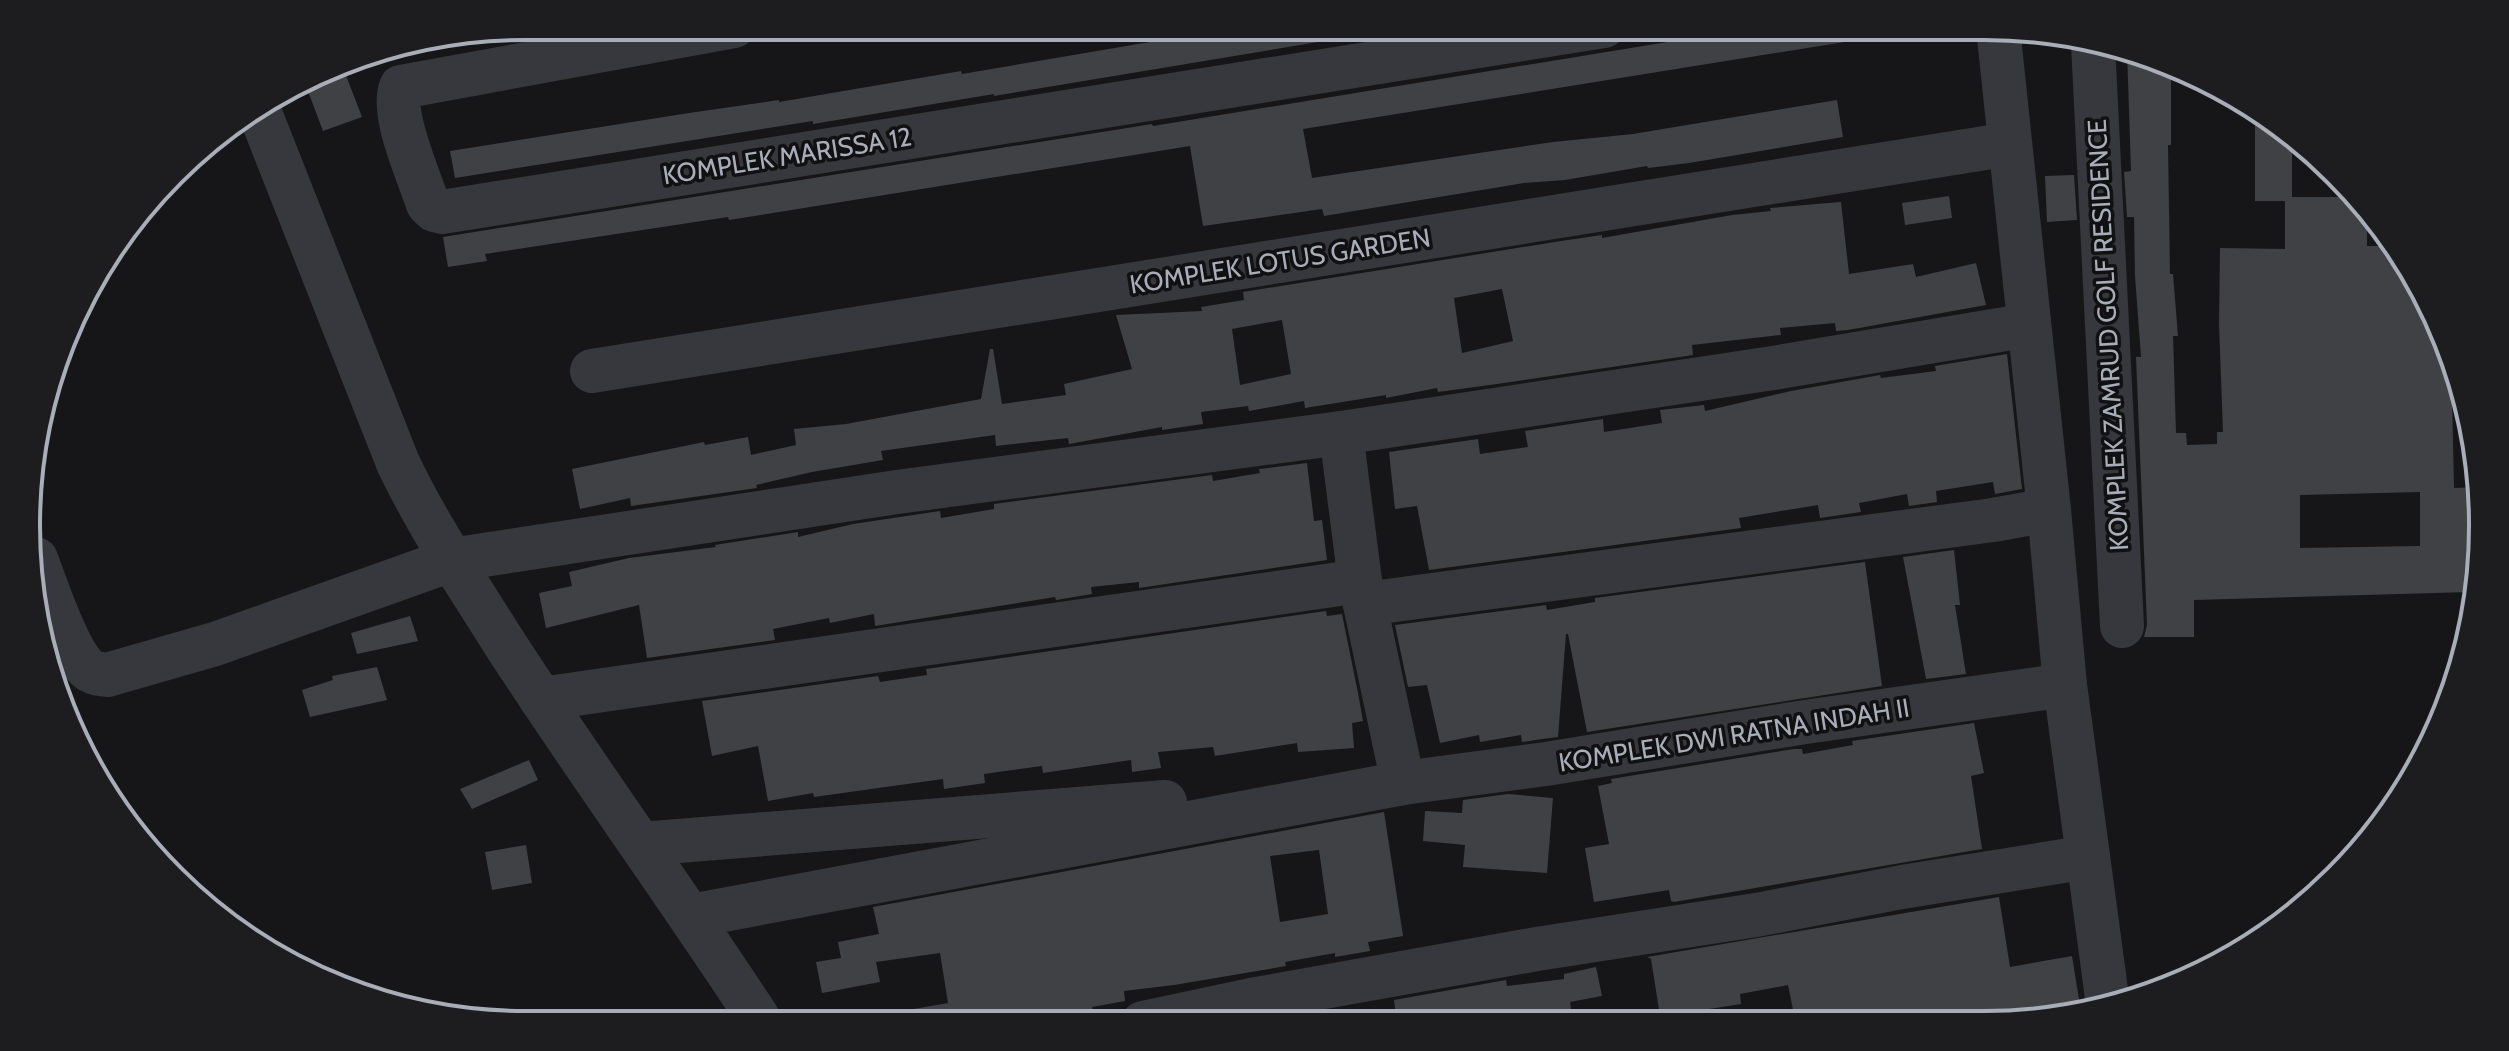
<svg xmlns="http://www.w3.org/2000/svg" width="2509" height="1051" font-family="Cabin,sans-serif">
<rect width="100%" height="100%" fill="#161618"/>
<g fill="#404145" fill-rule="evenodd">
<path d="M 1244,26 L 1335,26 L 1336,39 L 994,96 L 994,94 L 813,124 L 813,121 L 455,178 L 450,151 L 689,113 L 779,100 L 779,102 L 961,71 L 962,74 Z"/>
<path d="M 1765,26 L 1862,26 L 1863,39 L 1303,129 L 1312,178 L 1553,142 L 1633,134 L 1837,100 L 1843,137 L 1689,163 L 1648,168 L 1647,166 L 1565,180 L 1524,183 L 1324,216 L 1322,209 L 1203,226 L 1190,146 L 729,220 L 728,217 L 485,254 L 487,261 L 448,267 L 443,237 L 1152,124 L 1153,126 Z"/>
<path d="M 2127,50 L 2144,53 L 2171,68 L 2171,145 L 2168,145 L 2170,274 L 2173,274 L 2178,336 L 2173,336 L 2176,433 L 2186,433 L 2187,445 L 2217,444 L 2217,432 L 2223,432 L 2219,324 L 2220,248 L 2285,249 L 2285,201 L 2255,201 L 2255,117 L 2292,138 L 2292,197 L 2349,197 L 2367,221 L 2367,246 L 2386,246 L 2432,305 L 2456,395 L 2452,395 L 2454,488 L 2480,487 L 2482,493 L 2469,592 L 2194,600 L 2194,637 L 2144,637 L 2147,625 L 2136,357 L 2141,357 L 2135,276 L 2134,217 L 2127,217 L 2124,172 L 2131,171 ZM 2420,492 L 2420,546 L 2300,548 L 2300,495 Z"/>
<path d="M 342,65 L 362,117 L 323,131 L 306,86 Z"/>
<path d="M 2074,175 L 2077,220 L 2047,222 L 2045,176 Z"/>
<path d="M 1949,196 L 1952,218 L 1905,225 L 1902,203 Z"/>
<path d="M 1841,202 L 1849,274 L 1913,264 L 1916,277 L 1976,263 L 1986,305 L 1848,330 L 1836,331 L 1835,323 L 1780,328 L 1781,335 L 1692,345 L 1693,355 L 1497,384 L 1438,392 L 1437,388 L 1386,398 L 1386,395 L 1305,408 L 1304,401 L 1249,411 L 1248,406 L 1201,412 L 1203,424 L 1162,430 L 1162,427 L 1069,444 L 1068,438 L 996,446 L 995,435 L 881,451 L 883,460 L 812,472 L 756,485 L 757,488 L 631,506 L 630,498 L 580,509 L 572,469 L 704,442 L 705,445 L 748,437 L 751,455 L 796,445 L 794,429 L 846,424 L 981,399 L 990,349 L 993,349 L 1002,404 L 1066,395 L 1064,384 L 1132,369 L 1116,315 L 1202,311 L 1201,307 L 1244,300 L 1243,292 L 1561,241 L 1602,235 L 1602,238 L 1732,215 L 1771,211 L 1770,208 ZM 1502,289 L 1513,341 L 1462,353 L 1454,298 ZM 1282,320 L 1291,374 L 1240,385 L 1232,329 Z"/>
<path d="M 2007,354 L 2022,489 L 1995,494 L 1993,482 L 1936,491 L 1937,502 L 1909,506 L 1907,494 L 1859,503 L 1861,512 L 1820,518 L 1818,505 L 1739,518 L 1741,528 L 1429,570 L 1417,506 L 1395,509 L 1389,452 L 1478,439 L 1480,454 L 1528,447 L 1525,431 L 1603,419 L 1604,432 L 1662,423 L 1660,410 L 1704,405 L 1705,411 L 1791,391 L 1880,375 L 1881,378 L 1936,371 L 1935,366 Z"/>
<path d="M 1307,463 L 1314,521 L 1322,520 L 1327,560 L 1139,588 L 1139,582 L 1091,587 L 1092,594 L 1056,600 L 1055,597 L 875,626 L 874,614 L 830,623 L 829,618 L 773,629 L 775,640 L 647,658 L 639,605 L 546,628 L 539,593 L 572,586 L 569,572 L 629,558 L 716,547 L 715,545 L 798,532 L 798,537 L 853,524 L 940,511 L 941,518 L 994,509 L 994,504 L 1212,475 L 1213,481 L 1260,473 L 1259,469 Z"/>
<path d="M 1954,550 L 1960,605 L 1955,605 L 1966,674 L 1926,679 L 1903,557 Z"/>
<path d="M 1865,562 L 1882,686 L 1587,732 L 1568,634 L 1566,634 L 1558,737 L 1542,739 L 1522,742 L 1521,735 L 1480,742 L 1479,735 L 1440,743 L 1427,685 L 1408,687 L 1395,625 L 1546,605 L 1547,610 L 1595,602 L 1595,598 Z"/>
<path d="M 1326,611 L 1327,616 L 1342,614 L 1358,693 L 1363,721 L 1352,723 L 1354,748 L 1298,752 L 1297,743 L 1215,756 L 1213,747 L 1158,752 L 1161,768 L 1132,772 L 1131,760 L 1043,773 L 1042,766 L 984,774 L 985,783 L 944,789 L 943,779 L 814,797 L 813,793 L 768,801 L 758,746 L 712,756 L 702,701 L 878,676 L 880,682 L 927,675 L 926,669 Z"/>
<path d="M 410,616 L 418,641 L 357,654 L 351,633 Z"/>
<path d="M 377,667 L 387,700 L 310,717 L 302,690 L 333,680 L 332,676 Z"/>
<path d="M 1974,723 L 1984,773 L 1971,776 L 1982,849 L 1674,902 L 1671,901 L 1669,890 L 1594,902 L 1585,848 L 1609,844 L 1598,786 L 1612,783 L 1611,779 L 1794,749 L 1802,749 L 1803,754 L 1853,745 L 1852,741 Z"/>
<path d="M 529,760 L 538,780 L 472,809 L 460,789 Z"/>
<path d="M 1508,794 L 1553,798 L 1547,873 L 1463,867 L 1465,845 L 1423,841 L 1425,811 L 1462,813 L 1463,800 Z"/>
<path d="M 1384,812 L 1403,936 L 1368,942 L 1370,951 L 1335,957 L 1335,953 L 1285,962 L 1286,966 L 1174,985 L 1124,991 L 1125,1001 L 1092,1007 L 1096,1023 L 1057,1023 L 1055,1014 L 990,1024 L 903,1024 L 902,1011 L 948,1003 L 940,953 L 876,962 L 880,982 L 822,993 L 816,962 L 841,958 L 838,942 L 879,934 L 873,907 ZM 1319,850 L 1328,914 L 1280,922 L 1270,856 Z"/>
<path d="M 526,845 L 532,883 L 492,890 L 485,852 Z"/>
<path d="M 1999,897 L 2010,967 L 2072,956 L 2081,1012 L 2049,1021 L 1799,1021 L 1797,1014 L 1794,1015 L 1788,985 L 1740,994 L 1741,1004 L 1690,1012 L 1692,1022 L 1661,1022 L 1651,959 L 1647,957 Z"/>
<path d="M 1596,967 L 1602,996 L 1570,1002 L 1573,1022 L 1397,1023 L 1394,1000 L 1506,980 L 1507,986 L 1564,979 L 1564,974 Z"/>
</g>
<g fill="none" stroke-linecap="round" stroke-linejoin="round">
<g stroke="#37383d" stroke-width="44">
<path d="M 734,26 L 401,87 C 390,113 419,176 428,204 L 434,210 L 442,212 L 1604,26"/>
<path d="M 1998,28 L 2049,510 L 2065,685 L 2108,1005"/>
<path d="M 2093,44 L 2122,626"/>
<path d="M 260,113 L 398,463 C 428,526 466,582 503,641 C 587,771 678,895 762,1024"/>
<path d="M 592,371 L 2010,144"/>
<path d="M 1341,433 L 1360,581 L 1403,783"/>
<path d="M 36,559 C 46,585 68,654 89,670 C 94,674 102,674 107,675 L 215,644 L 451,560 L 897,492 L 1341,433 L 1773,368 L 2029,325"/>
<path d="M 1365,604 L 1993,520 L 2049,510"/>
<path d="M 541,699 L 1360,581"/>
<path d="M 641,844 L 1165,802"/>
<path d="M 691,916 L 1403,783 L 1546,764 L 1805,722 L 2065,685"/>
<path d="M 1143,1023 L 1251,1000 L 1537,949 L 1756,915 L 1902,887 L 2088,857"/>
</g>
</g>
<g text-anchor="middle" stroke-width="7" stroke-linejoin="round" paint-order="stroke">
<g font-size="26" fill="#a8adb8" stroke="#111113">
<text transform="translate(787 156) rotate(-9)" y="9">KOMPLEK MARISSA 12</text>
<text transform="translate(1280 261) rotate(-9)" y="9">KOMPLEK LOTUS GARDEN</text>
<text transform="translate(2108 335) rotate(-93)" y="9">KOMPLEK ZAMRUD GOLF RESIDENCE</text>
<text transform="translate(1734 735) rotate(-9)" y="9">KOMPLEK DWI RATNA INDAH II</text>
</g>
</g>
<path d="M0 0H2509V1051H0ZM525 40H1984A485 485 0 0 1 2469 525V526A485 485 0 0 1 1984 1011H525A485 485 0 0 1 40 526V525A485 485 0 0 1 525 40Z" fill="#1d1d20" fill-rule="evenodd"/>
<path fill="none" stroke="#a8adb8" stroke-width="4" d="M525 40H1984A485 485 0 0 1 2469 525V526A485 485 0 0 1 1984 1011H525A485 485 0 0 1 40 526V525A485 485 0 0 1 525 40Z"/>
</svg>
